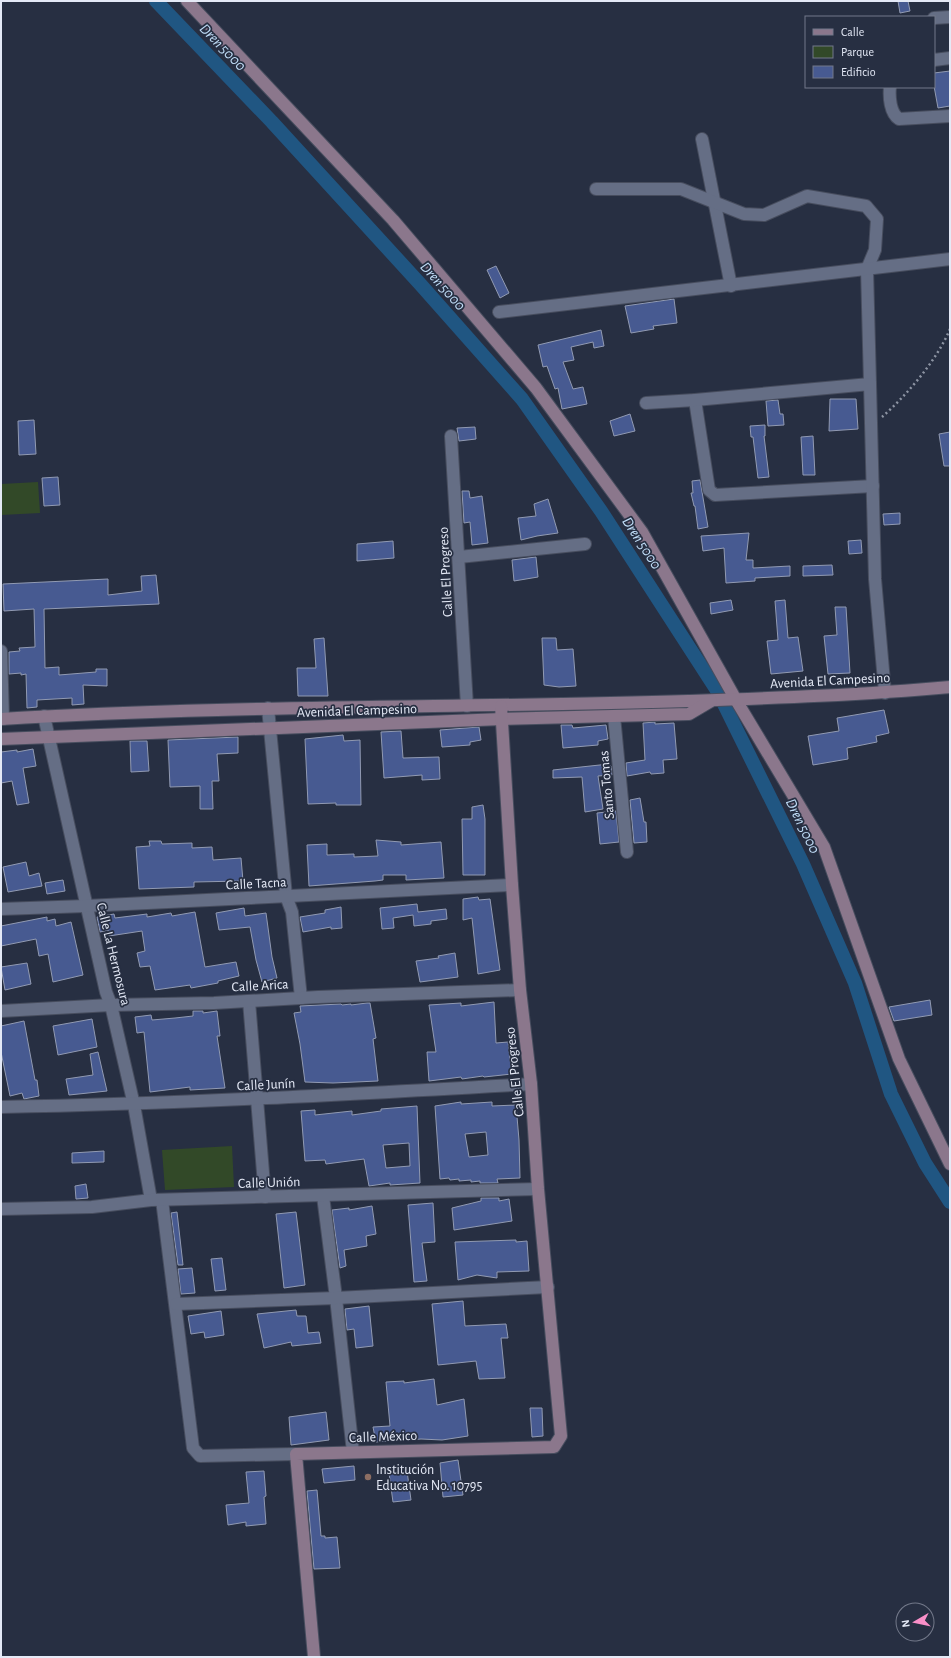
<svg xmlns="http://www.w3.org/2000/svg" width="951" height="1658" font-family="'Alegreya Sans',sans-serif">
<rect width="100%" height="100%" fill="#272f42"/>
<g fill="#324928">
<path d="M 38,482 L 40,513 L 1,515 L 1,484 Z"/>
<path d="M 232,1146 L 234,1187 L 165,1190 L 162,1150 Z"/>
</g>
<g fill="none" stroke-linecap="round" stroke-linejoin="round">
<path stroke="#205682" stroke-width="14" d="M 156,1 L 272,122 L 421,285 L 522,399 L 601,511 L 718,692 L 803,864 L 855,983 L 891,1094 L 925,1163 L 950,1202"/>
</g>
<g fill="#475a91" stroke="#919ab2" fill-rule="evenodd">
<path d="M 898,1 L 908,1 L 910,11 L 900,13 Z"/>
<path d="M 950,71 L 950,106 L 938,108 L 934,86 L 934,73 Z"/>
<path d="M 496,266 L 509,293 L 500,298 L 487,270 Z"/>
<path d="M 674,299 L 677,323 L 653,326 L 654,329 L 631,333 L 625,306 Z"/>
<path d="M 601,330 L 604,346 L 594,348 L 593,342 L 571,347 L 574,360 L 563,362 L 573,389 L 583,387 L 587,404 L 562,409 L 558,388 L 555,389 L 547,366 L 543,367 L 538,345 Z"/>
<path d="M 830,399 L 856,399 L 858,429 L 829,431 Z"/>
<path d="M 778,400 L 780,414 L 783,414 L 784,425 L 768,426 L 766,401 Z"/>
<path d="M 630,414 L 635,431 L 614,436 L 610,421 Z"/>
<path d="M 34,420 L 36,454 L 19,455 L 18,421 Z"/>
<path d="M 765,425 L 765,436 L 764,436 L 769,477 L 758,478 L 753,437 L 751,437 L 750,426 Z"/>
<path d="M 475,427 L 476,439 L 459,441 L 457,428 Z"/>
<path d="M 950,432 L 950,466 L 944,466 L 939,434 Z"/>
<path d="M 813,436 L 815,475 L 803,475 L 801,437 Z"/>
<path d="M 58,477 L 60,505 L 44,506 L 42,478 Z"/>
<path d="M 700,480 L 708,527 L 698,529 L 695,506 L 694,506 L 691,493 L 693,493 L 692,481 Z"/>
<path d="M 462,491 L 469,491 L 470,498 L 482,496 L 488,543 L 472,545 L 470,522 L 464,523 Z"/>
<path d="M 548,499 L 558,533 L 537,536 L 521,540 L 518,518 L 536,516 L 534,504 Z"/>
<path d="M 900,513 L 900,524 L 884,525 L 883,514 Z"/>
<path d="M 749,533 L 746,560 L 753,560 L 753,568 L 790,566 L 790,576 L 755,578 L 755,581 L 726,583 L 724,548 L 703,551 L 701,536 Z"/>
<path d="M 861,540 L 862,553 L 849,554 L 848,541 Z"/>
<path d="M 393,541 L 394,558 L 357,561 L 357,544 Z"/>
<path d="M 536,557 L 538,577 L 514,581 L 512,560 Z"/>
<path d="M 832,565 L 833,575 L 803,576 L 803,566 Z"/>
<path d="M 156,575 L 159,604 L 44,609 L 45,668 L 59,667 L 59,675 L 96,672 L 96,669 L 107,669 L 107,686 L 83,685 L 84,704 L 72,705 L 72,698 L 37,700 L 37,707 L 27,708 L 26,674 L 21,675 L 21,673 L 9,674 L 9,652 L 20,651 L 19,648 L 35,647 L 34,609 L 4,611 L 3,584 L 108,579 L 108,595 L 142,591 L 141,576 Z"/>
<path d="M 731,600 L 733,610 L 711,614 L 710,603 Z"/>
<path d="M 785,600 L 788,638 L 798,637 L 803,671 L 771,674 L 767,641 L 778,640 L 775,601 Z"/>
<path d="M 835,607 L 846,607 L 850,673 L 828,674 L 824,636 L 837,635 Z"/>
<path d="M 324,638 L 328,696 L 298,696 L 297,668 L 316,668 L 314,639 Z"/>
<path d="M 542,638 L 556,638 L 557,650 L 573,649 L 576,686 L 559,687 L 544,685 Z"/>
<path d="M 884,710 L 889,733 L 876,736 L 877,742 L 847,748 L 848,759 L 813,765 L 808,736 L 839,731 L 837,718 Z"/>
<path d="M 655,722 L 655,724 L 674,723 L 677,759 L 663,760 L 664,773 L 651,774 L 650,772 L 627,776 L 626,763 L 645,760 L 643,723 Z"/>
<path d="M 561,725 L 572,725 L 573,728 L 606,725 L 608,739 L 598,741 L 598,745 L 563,748 Z"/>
<path d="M 479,727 L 481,740 L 470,742 L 470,745 L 442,747 L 440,730 Z"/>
<path d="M 401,731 L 403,758 L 439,757 L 440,779 L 422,780 L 422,775 L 384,778 L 381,732 Z"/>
<path d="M 343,735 L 344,741 L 360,740 L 361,805 L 336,805 L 336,803 L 308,804 L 305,739 Z"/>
<path d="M 238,737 L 238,753 L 217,754 L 219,781 L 212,781 L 213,809 L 200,809 L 200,786 L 170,787 L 168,740 Z"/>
<path d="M 130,741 L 147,741 L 149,771 L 131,772 Z"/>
<path d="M 33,749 L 36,766 L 23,768 L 29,803 L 17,805 L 12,781 L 1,783 L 1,752 L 17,750 L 17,752 Z"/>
<path d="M 609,764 L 609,766 L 611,766 L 612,775 L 598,776 L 603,809 L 585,812 L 582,777 L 553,778 L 553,770 Z"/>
<path d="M 640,798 L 644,822 L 646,822 L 647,842 L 634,843 L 630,800 Z"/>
<path d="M 483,805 L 485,819 L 485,875 L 463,875 L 462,819 L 472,819 L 472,807 Z"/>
<path d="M 616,811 L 619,842 L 600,844 L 597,813 Z"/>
<path d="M 376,840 L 401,842 L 401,845 L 441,842 L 444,878 L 406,880 L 406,875 L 383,875 L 383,880 L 375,881 L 309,886 L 307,845 L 327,844 L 327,855 L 354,854 L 354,857 L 378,856 Z"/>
<path d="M 149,841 L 161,841 L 162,844 L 192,843 L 192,848 L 212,847 L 213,860 L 241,858 L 243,881 L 194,882 L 194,887 L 139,889 L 136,847 L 150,846 Z"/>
<path d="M 26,862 L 29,876 L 39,873 L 42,886 L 8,892 L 3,867 Z"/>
<path d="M 63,880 L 65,891 L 47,894 L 45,883 Z"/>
<path d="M 478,897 L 479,900 L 490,899 L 500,970 L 478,974 L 472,918 L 463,920 L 463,899 Z"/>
<path d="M 417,904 L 418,912 L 446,909 L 447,919 L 431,921 L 431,924 L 414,926 L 413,915 L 393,918 L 394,928 L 382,929 L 380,908 Z"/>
<path d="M 341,907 L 342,928 L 331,929 L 331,927 L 303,932 L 300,917 L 325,913 L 325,910 Z"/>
<path d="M 244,908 L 245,916 L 266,913 L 272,957 L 277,978 L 262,982 L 256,960 L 250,927 L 219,930 L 216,913 Z"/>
<path d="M 195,912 L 205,967 L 236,962 L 239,976 L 218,981 L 218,983 L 191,988 L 190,985 L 155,990 L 150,966 L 140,967 L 137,953 L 145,951 L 142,931 L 109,936 L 108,930 L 100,932 L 97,917 L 114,914 L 115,918 L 147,914 L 147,917 L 171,913 L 172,916 Z"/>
<path d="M 47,917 L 47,921 L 55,919 L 56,926 L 71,922 L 83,975 L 53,982 L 48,954 L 39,956 L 36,939 L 1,946 L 1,926 Z"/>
<path d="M 455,953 L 458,977 L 420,982 L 416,961 L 439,958 L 438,956 Z"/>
<path d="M 27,963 L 31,984 L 5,990 L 1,967 Z"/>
<path d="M 930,1000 L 932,1015 L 894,1021 L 889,1007 Z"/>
<path d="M 494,1002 L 496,1043 L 508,1042 L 512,1074 L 484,1077 L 483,1076 L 462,1079 L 461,1077 L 429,1081 L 427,1052 L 436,1052 L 429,1005 L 461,1003 L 461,1006 Z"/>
<path d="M 367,1003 L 370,1003 L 376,1038 L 373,1039 L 378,1081 L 333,1083 L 305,1082 L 300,1044 L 294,1013 L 301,1012 L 300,1006 L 341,1004 L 342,1005 L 351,1004 L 351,1005 Z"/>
<path d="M 193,1011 L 203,1011 L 203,1013 L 217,1011 L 220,1036 L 217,1036 L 225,1088 L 190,1090 L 190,1087 L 150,1092 L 144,1032 L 137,1033 L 135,1017 L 151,1015 L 152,1020 L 175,1018 L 193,1016 Z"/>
<path d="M 92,1019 L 97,1047 L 58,1055 L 53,1026 Z"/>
<path d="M 24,1021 L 35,1080 L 37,1080 L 39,1096 L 24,1099 L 22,1093 L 10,1096 L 1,1052 L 1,1026 Z"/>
<path d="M 98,1052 L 107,1091 L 69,1095 L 66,1079 L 93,1075 L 90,1054 Z"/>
<path d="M 461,1102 L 461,1104 L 492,1102 L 492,1106 L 516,1105 L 519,1140 L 520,1178 L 497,1179 L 498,1183 L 480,1183 L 480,1181 L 471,1182 L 471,1180 L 459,1181 L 459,1179 L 450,1180 L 449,1178 L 440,1179 L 435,1106 ZM 486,1132 L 488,1155 L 469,1157 L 465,1134 Z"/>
<path d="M 417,1106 L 420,1183 L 390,1185 L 390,1183 L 369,1186 L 364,1159 L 326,1164 L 325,1160 L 305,1161 L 301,1111 L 315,1110 L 315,1115 L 352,1111 L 352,1115 L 381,1111 L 381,1109 ZM 409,1143 L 410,1166 L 386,1168 L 383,1145 Z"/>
<path d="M 104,1151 L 104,1162 L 72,1163 L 72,1153 Z"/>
<path d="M 86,1184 L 88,1198 L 76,1199 L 75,1186 Z"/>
<path d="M 481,1198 L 499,1198 L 499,1201 L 509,1199 L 512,1221 L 454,1230 L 452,1208 L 481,1201 Z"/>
<path d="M 433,1203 L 435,1242 L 422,1243 L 427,1281 L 414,1282 L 408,1205 Z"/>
<path d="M 372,1206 L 376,1234 L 366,1236 L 367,1246 L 344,1250 L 346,1266 L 340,1268 L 332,1210 L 349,1208 L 349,1210 Z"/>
<path d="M 177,1212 L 183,1265 L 178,1265 L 171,1213 Z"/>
<path d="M 296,1212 L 305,1285 L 284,1288 L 276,1214 Z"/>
<path d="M 516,1240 L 516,1242 L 527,1241 L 529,1271 L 497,1272 L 497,1278 L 477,1275 L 458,1280 L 455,1242 Z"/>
<path d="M 222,1258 L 226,1290 L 215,1291 L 211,1259 Z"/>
<path d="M 192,1268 L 195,1293 L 181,1294 L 178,1269 Z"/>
<path d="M 463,1301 L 465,1326 L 506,1324 L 508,1338 L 501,1338 L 505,1378 L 479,1379 L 476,1361 L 438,1365 L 432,1304 Z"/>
<path d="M 369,1306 L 373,1346 L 356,1348 L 354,1329 L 347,1330 L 345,1309 Z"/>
<path d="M 296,1310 L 297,1316 L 306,1316 L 308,1333 L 319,1332 L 321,1343 L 292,1346 L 291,1342 L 264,1348 L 257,1314 Z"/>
<path d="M 221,1311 L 224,1335 L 205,1338 L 204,1332 L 191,1334 L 188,1316 Z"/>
<path d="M 434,1379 L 437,1405 L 464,1399 L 468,1436 L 442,1440 L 421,1439 L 408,1440 L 408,1439 L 376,1442 L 373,1427 L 390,1426 L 386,1382 L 404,1381 L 404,1383 Z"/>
<path d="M 530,1408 L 542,1408 L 543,1436 L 532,1437 Z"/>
<path d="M 326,1412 L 329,1440 L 291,1445 L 289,1417 Z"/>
<path d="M 458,1460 L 463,1495 L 443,1497 L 440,1463 Z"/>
<path d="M 354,1466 L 355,1480 L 324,1483 L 322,1469 Z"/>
<path d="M 264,1471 L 266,1496 L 264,1497 L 266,1524 L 246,1526 L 246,1522 L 228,1525 L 226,1505 L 249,1503 L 246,1472 Z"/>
<path d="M 407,1471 L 411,1500 L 393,1502 L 389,1473 Z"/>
<path d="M 317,1490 L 321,1536 L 325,1536 L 325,1538 L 337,1537 L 340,1568 L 314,1569 L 307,1491 Z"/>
</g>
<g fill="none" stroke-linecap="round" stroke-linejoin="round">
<defs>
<g id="street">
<path d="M 934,18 L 950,17"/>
<path d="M 934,60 L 950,58"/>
<path d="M 890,87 C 889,97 890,113 899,119 L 950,116"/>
<path d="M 702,139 L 731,286"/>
<path d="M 596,189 L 681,189 L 744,214 L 764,215 L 807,196 L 866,206 L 877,219 L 875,250 L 867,269 L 870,384"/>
<path d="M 499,312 L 950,259"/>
<path d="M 695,400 L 709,490 L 715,495 L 873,486"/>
<path d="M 646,403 L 695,400 L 870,384 L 875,579 L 885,693"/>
<path d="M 451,436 L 467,706"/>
<path d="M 459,557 L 585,544"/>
<path d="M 1,651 L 3,719"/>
<path d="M 268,708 L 286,896 L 292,912 L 301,998"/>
<path d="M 44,716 L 106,992 L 111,1005 L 134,1105 L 151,1200"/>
<path d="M 614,716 L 627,852"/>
<path d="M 1,909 L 86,906 L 512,885"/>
<path d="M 249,1001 L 265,1197"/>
<path d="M 1,1011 L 111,1005 L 214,1003 L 318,997 L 520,990"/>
<path d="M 1,1107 C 178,1104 355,1094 531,1084"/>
<path d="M 323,1196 L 336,1298 L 353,1452"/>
<path d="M 162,1200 L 193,1448 L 200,1456 L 296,1454"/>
<path d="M 1,1209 L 92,1207 L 151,1200 L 538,1189"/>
<path d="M 176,1304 L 336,1298 L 548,1287"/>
</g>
<g id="secondary">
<path d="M 187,1 L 393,220 L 536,388 L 642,532 L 736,700 L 824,847 L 899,1059 L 950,1164"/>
<path d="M 1,719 C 230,705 459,708 688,701 C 775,698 863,695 950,687"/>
<path d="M 1,739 L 502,719 L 689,714 L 711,701"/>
<path d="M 314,1657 L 296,1454 L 554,1447 L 561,1436 L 538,1189 L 531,1084 L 520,990 L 512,885 L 501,706"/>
</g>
</defs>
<use href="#street" stroke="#474d5e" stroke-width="14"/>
<use href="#secondary" stroke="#474d5e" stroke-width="14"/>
<path stroke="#8d94a3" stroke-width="2.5" stroke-dasharray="2 3" stroke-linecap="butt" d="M 882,417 C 907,395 937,360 950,329"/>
<use href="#street" stroke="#656e85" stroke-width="12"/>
<use href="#secondary" stroke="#8b778c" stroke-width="12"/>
</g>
<circle fill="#8d6e63" stroke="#272f42" stroke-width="1.5" cx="368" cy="1477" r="4"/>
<g text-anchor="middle" stroke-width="3.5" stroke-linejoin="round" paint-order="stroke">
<g font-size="14" fill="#e4e9f6" stroke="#272f42">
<text transform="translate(445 572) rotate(-93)" y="5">Calle El Progreso</text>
<text transform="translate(830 680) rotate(-3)" y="5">Avenida El Campesino</text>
<text transform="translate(357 710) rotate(-2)" y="5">Avenida El Campesino</text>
<text transform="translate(606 785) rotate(-95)" y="5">Santo Tomas</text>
<text transform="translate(256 883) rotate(-3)" y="5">Calle Tacna</text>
<text transform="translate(114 954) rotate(76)" y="5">Calle La Hermosura</text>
<text transform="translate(260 985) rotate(-3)" y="5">Calle Arica</text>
<text transform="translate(514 1072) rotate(-96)" y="5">Calle El Progreso</text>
<text transform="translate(266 1084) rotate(-3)" y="5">Calle Junín</text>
<text transform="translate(269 1182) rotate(-2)" y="5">Calle Unión</text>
<text transform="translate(383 1436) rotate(-2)" y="5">Calle México</text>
</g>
<g font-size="14" fill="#e4e9f6" stroke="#272f42" text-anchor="start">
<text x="376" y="1474">Institución<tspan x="376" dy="16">Educativa No. 10795</tspan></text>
</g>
<g font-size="15" font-style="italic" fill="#c3e0fb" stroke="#272f42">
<text transform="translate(223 47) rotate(46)" y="5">Dren 5000</text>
<text transform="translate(443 286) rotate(48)" y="5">Dren 5000</text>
<text transform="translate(642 543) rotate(57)" y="5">Dren 5000</text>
<text transform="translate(803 826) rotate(64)" y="5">Dren 5000</text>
</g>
</g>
<rect width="951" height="1658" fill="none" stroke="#e4e9f6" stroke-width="4"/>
<rect x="805" y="16" width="130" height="72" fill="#272f42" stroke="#73798a"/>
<rect x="813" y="29" width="20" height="6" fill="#8b778c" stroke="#73798a"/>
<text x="841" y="36" font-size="12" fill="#e4e9f6">Calle</text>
<rect x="813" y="46" width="20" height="12" fill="#324928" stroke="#73798a"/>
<text x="841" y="56" font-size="12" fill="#e4e9f6">Parque</text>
<rect x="813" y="66" width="20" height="12" fill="#475a91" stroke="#73798a"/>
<text x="841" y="76" font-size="12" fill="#e4e9f6">Edificio</text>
<g transform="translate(915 1622) rotate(261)"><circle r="19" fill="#272f42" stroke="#73798a"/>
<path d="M0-3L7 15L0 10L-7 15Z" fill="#f98fc8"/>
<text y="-6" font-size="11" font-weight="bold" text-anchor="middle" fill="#e4e9f6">N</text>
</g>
</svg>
